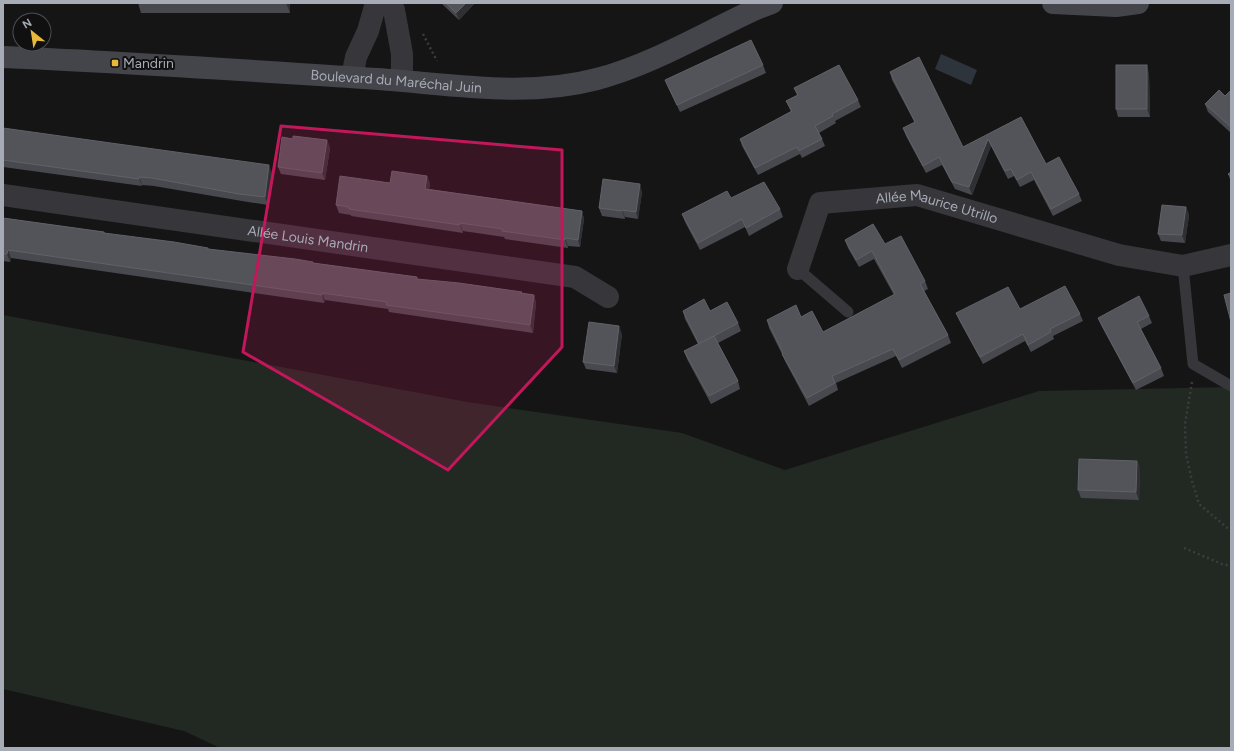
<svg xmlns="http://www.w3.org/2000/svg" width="1234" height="751" font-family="Figtree,sans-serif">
<rect width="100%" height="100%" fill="#151516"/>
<path fill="#212922" d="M 3,315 L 467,402 L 682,433 L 785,470 L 1039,391 L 1231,387 L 1231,748 L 220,748 L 184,731 L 3,689 Z"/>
<path fill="#2d343b" d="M 941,54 L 977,70 L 971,85 L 935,69 Z"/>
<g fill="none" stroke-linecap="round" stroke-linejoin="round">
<g stroke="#3c3d42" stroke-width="2.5" stroke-dasharray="2 3" stroke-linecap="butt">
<path d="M 423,34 L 437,61"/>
<path d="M 1192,382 L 1185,424 L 1186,454 L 1192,481 L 1199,504 L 1231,531"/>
<path d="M 1184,548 L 1222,564 L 1231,566"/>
</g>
<g stroke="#36363b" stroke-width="11">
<path d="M 1183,266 L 1193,364 L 1231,386"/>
<path d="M 798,269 L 848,312"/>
</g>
<g stroke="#36363b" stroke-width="22">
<path d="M 390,3 L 394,10 L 402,54 L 402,80"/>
<path d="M 352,77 L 356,57 L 368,31 L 376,3"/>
<path id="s1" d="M 3,195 L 575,277 L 608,297"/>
<path id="s2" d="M 798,269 L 820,203 L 917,195 L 1119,255 L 1183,266 L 1231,255"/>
</g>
<g stroke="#44454b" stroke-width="22">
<path d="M 1053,3 L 1116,6 L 1138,3"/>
<path id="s3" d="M 3,57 C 128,62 253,71 378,79 C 450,84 526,98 597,79 C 653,64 704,33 756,9 L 772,3"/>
</g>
</g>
<g fill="#48494e">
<path d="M 138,3 L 290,3 L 290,13 L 141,13 Z"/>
<path d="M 441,3 L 475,3 L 459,20 Z"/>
<path d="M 763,65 L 766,73 L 680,112 L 668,87 L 665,80 Z"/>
<path d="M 890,72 L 963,147 L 1021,117 L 1046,164 L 1079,194 L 1082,201 L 1053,216 L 1034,180 L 1020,187 L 1014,176 L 1008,179 L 991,146 L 972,195 L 955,189 L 942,165 L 926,173 L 906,136 L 903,128 L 915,123 L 892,80 Z"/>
<path d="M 1149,73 L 1150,117 L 1118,117 L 1116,109 Z"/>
<path d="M 794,88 L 858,100 L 861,107 L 835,121 L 836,123 L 819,133 L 822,139 L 825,146 L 802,158 L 800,154 L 758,175 L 742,146 L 740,139 L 791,112 L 786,101 L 797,95 Z"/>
<path d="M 1231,90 L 1231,133 L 1208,112 L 1205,104 L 1225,96 Z"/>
<path d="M 3,128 L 272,173 L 268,205 L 242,201 L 154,186 L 142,185 L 142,186 L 3,167 Z"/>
<path d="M 293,139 L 327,140 L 330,148 L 325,180 L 281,174 L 278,167 Z"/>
<path d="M 1231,172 L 1231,182 L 1228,174 Z"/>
<path d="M 427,176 L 430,184 L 429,189 L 582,211 L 584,219 L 580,247 L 568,246 L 568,248 L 505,239 L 504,237 L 463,231 L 463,233 L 351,216 L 351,215 L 339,213 L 336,205 L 390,183 Z"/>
<path d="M 642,192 L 638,219 L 625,217 L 625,219 L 602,216 L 599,208 Z"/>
<path d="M 731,198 L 780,209 L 783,217 L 749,236 L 745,227 L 700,250 L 685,222 L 682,214 Z"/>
<path d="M 1186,207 L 1189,215 L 1185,243 L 1161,241 L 1158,234 Z"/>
<path d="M 3,218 L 104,232 L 105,234 L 209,249 L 417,277 L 417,279 L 534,295 L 536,303 L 533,333 L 389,312 L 388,309 L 325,300 L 324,303 L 11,258 L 10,262 L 3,261 Z"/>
<path d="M 845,240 L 885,244 L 925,281 L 928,289 L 924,291 L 948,335 L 951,343 L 902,368 L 896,356 L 836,383 L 838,390 L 809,406 L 785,361 L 782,354 L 769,328 L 767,320 L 801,317 L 823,332 L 894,295 L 874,259 L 859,267 L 848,248 Z"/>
<path d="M 1020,309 L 1080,314 L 1083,321 L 1053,336 L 1054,339 L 1031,352 L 1025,341 L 983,364 L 959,320 L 956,313 Z"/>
<path d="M 683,311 L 710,311 L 738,323 L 741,331 L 718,343 L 738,381 L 740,389 L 711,404 L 687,359 L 684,351 L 698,344 L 685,319 Z"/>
<path d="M 1149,316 L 1152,323 L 1141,329 L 1161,368 L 1164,376 L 1136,390 L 1101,325 L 1098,318 Z"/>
<path d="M 622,334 L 617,373 L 586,369 L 583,362 Z"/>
<path d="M 1137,461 L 1140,468 L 1139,500 L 1081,498 L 1078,490 Z"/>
</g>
<g fill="#2f3033">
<path d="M 286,3 L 290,3 L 290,13 Z"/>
<path d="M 466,3 L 475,3 L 459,20 L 456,13 Z"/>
<path d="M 1147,65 L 1149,73 L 1150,117 L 1147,109 Z"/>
<path d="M 988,139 L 991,146 L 972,195 L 969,187 Z"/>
<path d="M 327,140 L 330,148 L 325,180 L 322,173 Z"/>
<path d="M 269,165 L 272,173 L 268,205 L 265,197 Z"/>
<path d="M 427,176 L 430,184 L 428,196 L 425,189 Z"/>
<path d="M 139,177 L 142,185 L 142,186 L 139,179 Z"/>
<path d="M 640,184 L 642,192 L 638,219 L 636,212 Z"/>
<path d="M 1186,207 L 1189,215 L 1185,243 L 1182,235 Z"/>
<path d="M 622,210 L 625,217 L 625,219 L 622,211 Z"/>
<path d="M 582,211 L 584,219 L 580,247 L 578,240 Z"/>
<path d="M 460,223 L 463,231 L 463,233 L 460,225 Z"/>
<path d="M 565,238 L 568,246 L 568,248 L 565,240 Z"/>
<path d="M 8,250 L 11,258 L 10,262 L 7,254 Z"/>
<path d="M 322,293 L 325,300 L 324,303 L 322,295 Z"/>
<path d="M 534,295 L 536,303 L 533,333 L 530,325 Z"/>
<path d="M 619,326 L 622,334 L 617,373 L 614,366 Z"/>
<path d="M 1137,461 L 1140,468 L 1139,500 L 1136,492 Z"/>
</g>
<g fill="#525459" stroke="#606268">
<path d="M 446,3 L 466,3 L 456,13 Z"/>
<path d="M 751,40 L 763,65 L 677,105 L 665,80 Z"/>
<path d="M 919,57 L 963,147 L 1021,117 L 1046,164 L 1059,157 L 1079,194 L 1051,209 L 1031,172 L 1017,180 L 1011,169 L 1005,171 L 988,139 L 969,187 L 952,182 L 939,157 L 923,166 L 903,128 L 915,122 L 890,72 Z"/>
<path d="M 839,65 L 858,100 L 832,114 L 833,116 L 815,126 L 822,139 L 799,151 L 797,147 L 755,168 L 740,139 L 792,111 L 786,101 L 798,95 L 794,88 Z"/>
<rect x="1116" y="65" width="31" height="44"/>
<path d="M 1219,90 L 1225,96 L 1231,90 L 1231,127 L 1205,104 Z"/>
<path d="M 3,128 L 269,165 L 265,197 L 239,194 L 152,178 L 139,177 L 139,179 L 3,160 Z"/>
<path d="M 293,136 L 327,140 L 322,173 L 278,167 L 282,137 L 293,139 Z"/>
<path d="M 392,171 L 427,176 L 425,189 L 582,211 L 578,240 L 565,238 L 565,240 L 502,231 L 503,229 L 460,223 L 460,225 L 349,209 L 349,207 L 336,205 L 340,176 L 390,183 Z"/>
<path d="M 1231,172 L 1231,177 L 1228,174 Z"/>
<path d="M 603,179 L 640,184 L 636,212 L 622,210 L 622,211 L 599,208 Z"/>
<path d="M 764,182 L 780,209 L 746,228 L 742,219 L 698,243 L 682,214 L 727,191 L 731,198 Z"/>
<path d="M 1162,205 L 1186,207 L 1182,235 L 1158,234 Z"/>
<path d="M 3,218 L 104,232 L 104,233 L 174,242 L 208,248 L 208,249 L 295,259 L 313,262 L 313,263 L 417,277 L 417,279 L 459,283 L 522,292 L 521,293 L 534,295 L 530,325 L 386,305 L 387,302 L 322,293 L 322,295 L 8,250 L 7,254 L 3,254 Z"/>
<path d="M 873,224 L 885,244 L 901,236 L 925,281 L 920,284 L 948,335 L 899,360 L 893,349 L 832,376 L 835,383 L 807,398 L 782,354 L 783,353 L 767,320 L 796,305 L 801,317 L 812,311 L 823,332 L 895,294 L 872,251 L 856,260 L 845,240 Z"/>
<path d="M 1065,286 L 1080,314 L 1050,329 L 1051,332 L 1028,345 L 1023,334 L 980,357 L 956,313 L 1008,287 L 1020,309 Z"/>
<path d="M 1231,293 L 1231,322 L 1224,295 Z"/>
<path d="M 1139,296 L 1149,316 L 1137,322 L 1161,368 L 1133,383 L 1098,318 Z"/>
<path d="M 704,299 L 710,311 L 727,302 L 738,323 L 699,344 L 683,311 Z"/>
<path d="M 589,322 L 619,326 L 614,366 L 583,362 Z"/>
<path d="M 714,336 L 738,381 L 709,396 L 684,351 Z"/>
<path d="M 1079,459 L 1137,461 L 1136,492 L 1078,490 Z"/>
</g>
<path fill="#c2185b" fill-opacity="0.2" stroke="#c2185b" stroke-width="3" stroke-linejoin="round" d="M 281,126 L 562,150 L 562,347 L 448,470 L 243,352 Z"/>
<rect fill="#e8b83a" stroke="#101011" stroke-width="1.5" x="111" y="59" width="8" height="8" rx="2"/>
<g text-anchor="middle" stroke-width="4" stroke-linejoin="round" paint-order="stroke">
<g font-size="14" fill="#a7abb6" stroke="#101011" text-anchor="start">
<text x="123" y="68">Mandrin</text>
</g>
<g font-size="14" fill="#a7abb6" stroke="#101011">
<text dy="5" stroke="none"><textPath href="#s3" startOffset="394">Boulevard du Maréchal Juin</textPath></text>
<text dy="5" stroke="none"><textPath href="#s2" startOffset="188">Allée Maurice Utrillo</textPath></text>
<text dy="5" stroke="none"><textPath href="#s1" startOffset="308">Allée Louis Mandrin</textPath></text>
</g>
</g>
<rect width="1234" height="751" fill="none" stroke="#a7abb6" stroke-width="8"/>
<g transform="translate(32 32) rotate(330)"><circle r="19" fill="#101011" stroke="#4c4e53"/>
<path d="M0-3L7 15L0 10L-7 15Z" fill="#e8b83a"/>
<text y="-6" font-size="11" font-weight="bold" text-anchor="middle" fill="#a7abb6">N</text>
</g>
</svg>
